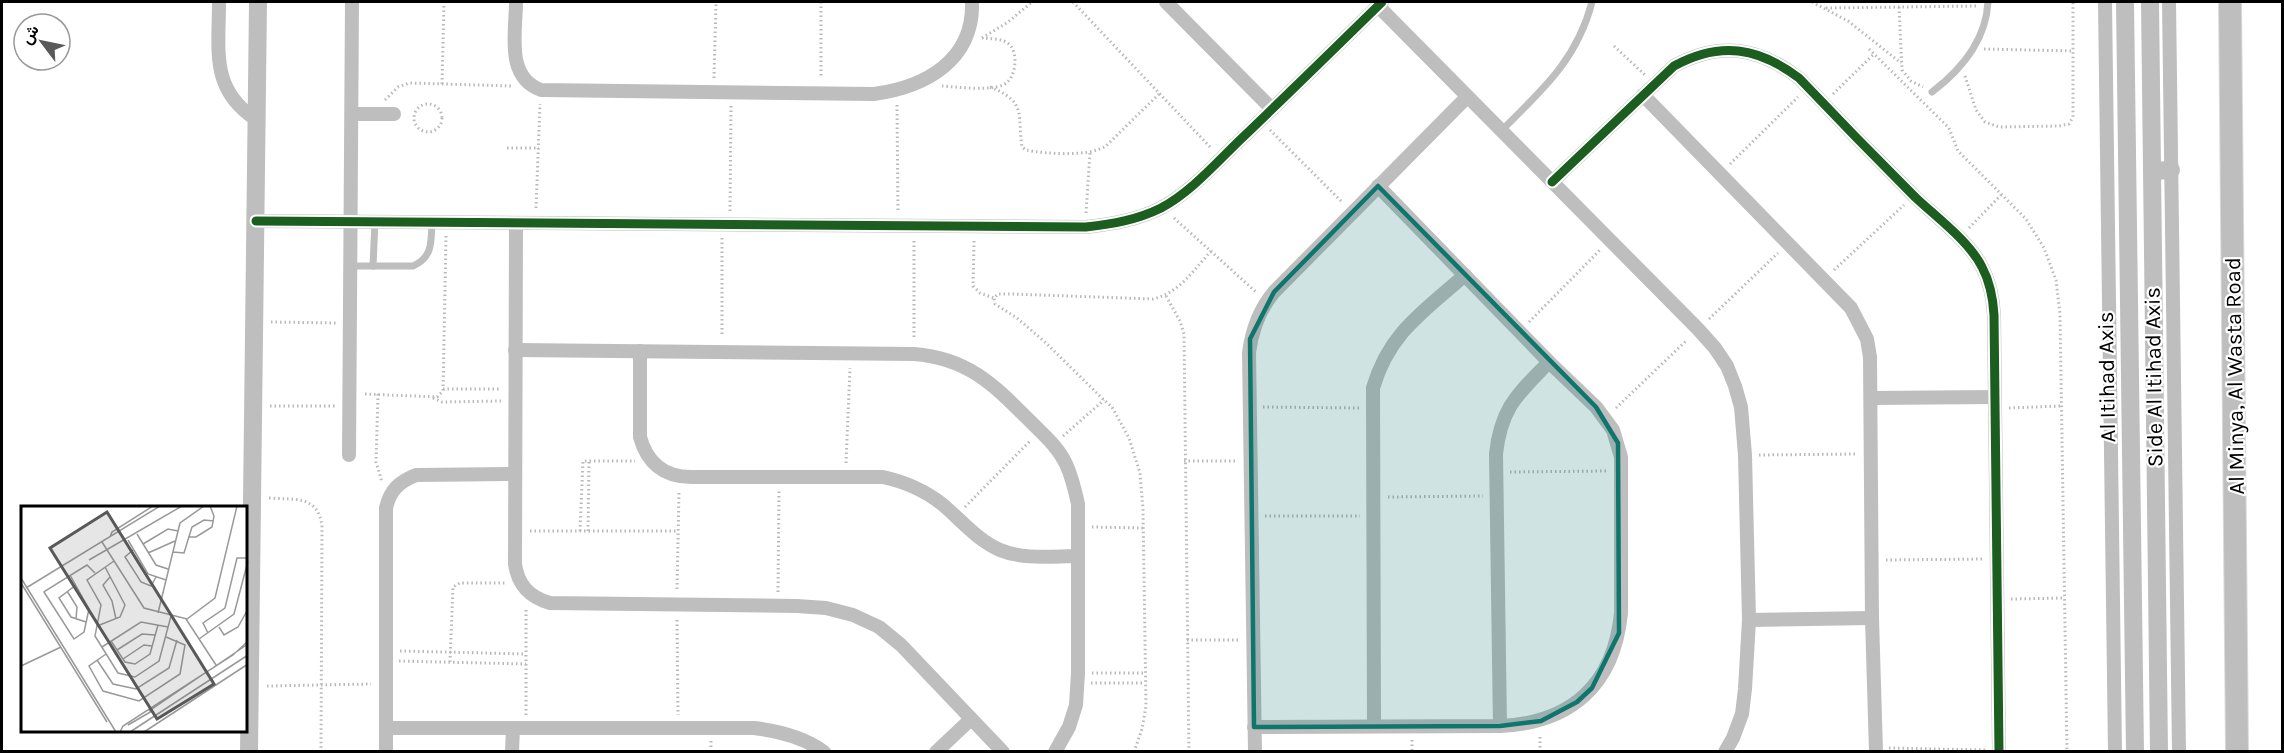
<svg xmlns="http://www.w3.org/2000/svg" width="2284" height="753" font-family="Karla,Vazirmatn,sans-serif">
<rect width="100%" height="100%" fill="#fff"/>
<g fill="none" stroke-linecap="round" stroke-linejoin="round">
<defs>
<path id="primary" d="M 2230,2 L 2237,752"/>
</defs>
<use href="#primary" stroke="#dbdbdb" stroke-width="24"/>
<g stroke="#b9b9b9" stroke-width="3" stroke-dasharray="1.5 3" stroke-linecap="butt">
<path d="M 821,2 L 821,78"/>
<path d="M 1073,2 L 1211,148"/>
<path d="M 1812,2 L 1848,21 L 1901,63"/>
<path d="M 1899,7 L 1902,70 L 1911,81 L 1923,87"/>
<path d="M 1826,8 L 1977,6"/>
<path d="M 982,38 L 1008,22 L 1032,2"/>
<path d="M 1614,46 L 1645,75"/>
<path d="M 1869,49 L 1949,128 L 1958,151 L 2026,219 L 2044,248 L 2056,280 L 2060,314 L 2067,752"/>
<path d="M 1984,49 L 2073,51"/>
<path d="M 1965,76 L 1976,110 L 1985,122 L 1999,127 L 2059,126 L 2069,124 L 2073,117 L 2073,2"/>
<path d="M 714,78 L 716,2"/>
<path d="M 442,84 L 444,2"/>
<path d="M 942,86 C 958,87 988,91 1003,85 C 1016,80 1019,53 1009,44 C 1002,38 991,39 982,38"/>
<path d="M 990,87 C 1028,102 1017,116 1022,147 L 1026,150 C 1046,154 1089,157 1106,146 L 1159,94"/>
<path d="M 1833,94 L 1874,54"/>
<path d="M 385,100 L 398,87 L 409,83 L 513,86"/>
<circle cx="428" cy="118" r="14"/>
<path d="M 897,105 L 898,212"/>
<path d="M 1270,130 L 1342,202"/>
<path d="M 507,148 L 539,148"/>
<path d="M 1730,164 L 1798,97"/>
<path d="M 536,208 L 540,104"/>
<path d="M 730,211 L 731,106"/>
<path d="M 1086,213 L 1090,153"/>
<path d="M 1174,218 L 1256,292"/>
<path d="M 1969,228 L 2001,195"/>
<path d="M 722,238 L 722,337"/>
<path d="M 914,241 L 914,339"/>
<path d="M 974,241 L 973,286 L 980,293 L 994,298"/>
<path d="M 1834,270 L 1904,205"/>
<path d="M 1166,296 L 1180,321 L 1184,334 L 1189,752"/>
<path d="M 1709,319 L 1778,253"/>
<path d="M 271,322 L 336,323"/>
<path d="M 1529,322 L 1601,249"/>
<path d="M 443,389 L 501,389"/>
<path d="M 365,394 L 437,397 L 443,391 L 446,236"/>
<path d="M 378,394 L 376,462 L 382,482"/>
<path d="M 433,398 L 442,402 L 501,401"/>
<path d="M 270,406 L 335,406"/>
<path d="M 1263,407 L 1359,408"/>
<path d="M 1616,408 L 1687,340"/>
<path d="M 2009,408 L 2060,406"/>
<path d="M 1063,436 L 1104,400"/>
<path d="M 1759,455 L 1857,454"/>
<path d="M 1184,461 L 1236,461"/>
<path d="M 846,463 L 850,368"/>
<path d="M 1510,472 L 1606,471"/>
<path d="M 1388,497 L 1483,496"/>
<path d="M 269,498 C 295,500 318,495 322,526 L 321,752"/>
<path d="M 965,507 L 1030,441"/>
<path d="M 1265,516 L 1360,516"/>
<path d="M 1092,527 L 1143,528"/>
<path d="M 530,531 L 678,531"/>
<path d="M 580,531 L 583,461 L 635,461"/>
<path d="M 588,531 L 589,461"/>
<path d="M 1886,560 L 1984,559"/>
<path d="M 677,589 L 679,491"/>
<path d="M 778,592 L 779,491"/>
<path d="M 2011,599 L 2064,598"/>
<path d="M 677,620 L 678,715"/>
<path d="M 1187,640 L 1239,640"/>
<path d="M 400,651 L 526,654"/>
<path d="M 399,661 L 526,664"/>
<path d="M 450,662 L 453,587 L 460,583 L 506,583"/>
<path d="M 1092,673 L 1145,673"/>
<path d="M 1091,683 L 1145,683"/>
<path d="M 267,686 L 371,684"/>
<path d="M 526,715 L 526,608"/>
<path d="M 1412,740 L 1412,752"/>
<path d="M 711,741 L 711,752"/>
<path d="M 1889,748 L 1985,750"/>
<path d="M 1134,752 L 1142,729 L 1146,706 L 1143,509 L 1140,473 L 1129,438 L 1112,407 L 1104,400 L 1046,343 L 1017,318 L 995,304 L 994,298 L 998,294 L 1012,294 L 1153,299 C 1179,293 1193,271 1211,251"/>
<path d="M 1540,752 L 1540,735"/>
</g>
<g stroke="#bebebe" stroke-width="7">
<path d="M 1932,92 C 1961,70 1986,40 1988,2"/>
<path d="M 1501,131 C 1542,90 1577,60 1592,2"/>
<path d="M 350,266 L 413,266 C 433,257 431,242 432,222"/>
<path d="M 373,266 L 375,222"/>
</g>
<g stroke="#bebebe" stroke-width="14">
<path d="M 219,2 C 219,51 210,90 257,120"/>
<path d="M 516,2 C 516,32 505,77 541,90 L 874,94 C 926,87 974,60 972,2"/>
<path d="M 1166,2 L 1272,109"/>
<path d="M 2105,2 L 2115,752"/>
<path d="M 2169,2 L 2179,752"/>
<path d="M 1378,6 L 1698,329 L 1715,348 L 1727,366 L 1735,386 L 1741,407 L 1745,455 L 1749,620 L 1745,689 L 1742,714 L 1733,738 L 1725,752"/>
<path d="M 1643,95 L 1851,308 L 1867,339 L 1870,357 L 1872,618 L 1876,752"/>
<path d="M 352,114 L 394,114"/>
<path d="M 1552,182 L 1674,66 C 1720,41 1758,47 1799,78 C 1837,118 1876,158 1915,197 C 1936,217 1969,241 1982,267 C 1990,282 1993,298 1994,315 L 1999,752"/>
<path d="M 256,221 L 1086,227 C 1112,224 1137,220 1161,208 C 1191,192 1216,163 1241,139 C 1288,94 1335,48 1382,2"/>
<path d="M 516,223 L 515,564 C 518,585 529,597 550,603 L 797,606 L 826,608 L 853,615 L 879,627 L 901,645 L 1003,752"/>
<path d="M 515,350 L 914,354 C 968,358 994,385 1031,422 C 1044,435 1058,447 1066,464 C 1072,477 1075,490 1078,504 L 1078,673 L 1076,705 L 1069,727 L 1055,752"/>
<path d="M 640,351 L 640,437 C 647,463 664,477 691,477 L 883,477 C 906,482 924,490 942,504 C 961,520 977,540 1000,550 C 1024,560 1053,556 1078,556"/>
<path d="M 1871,398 L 1995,397"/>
<path d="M 349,455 L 352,2"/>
<path d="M 1749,620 L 1872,618"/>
<path d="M 1374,726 L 1373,388 C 1389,333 1424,311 1465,275"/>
<path d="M 1500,726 L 1496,454 C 1501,407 1518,394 1549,362"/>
<path d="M 1254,727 L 1500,726 C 1571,723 1614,685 1621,613 L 1621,457 L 1613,430 L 1596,407 L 1549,362 L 1378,186"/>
<path d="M 386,728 L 754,728 C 779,731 804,737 824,752"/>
<path d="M 386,752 L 386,508 C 390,490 399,482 416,475 L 515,474"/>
<path d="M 512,752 L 513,728"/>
<path d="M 936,752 L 971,719"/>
<path d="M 1255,752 L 1249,353 C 1252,329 1259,310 1274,292 L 1467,97"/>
</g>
<g stroke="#bebebe" stroke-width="18">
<path d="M 2125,2 L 2135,752"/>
<path d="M 2150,2 L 2159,752"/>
<path d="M 2152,171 L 2171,170"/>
<path d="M 249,752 L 258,2"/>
</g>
<use href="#primary" stroke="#bebebe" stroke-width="22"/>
<defs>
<g id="cycleway">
<path d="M 1552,182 L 1674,66 C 1720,41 1758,47 1799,78 C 1837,118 1876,158 1915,197 C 1936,217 1969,241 1982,267 C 1990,282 1993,298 1994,315 L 1999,752"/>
<path d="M 256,221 L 1086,227 C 1112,224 1137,220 1161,208 C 1191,192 1216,163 1241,139 C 1288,94 1335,48 1382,2"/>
</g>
</defs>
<use href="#cycleway" stroke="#fff" stroke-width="13"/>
<use href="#cycleway" stroke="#1b5e20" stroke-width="9"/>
</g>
<path fill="#0f766e" fill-opacity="0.2" stroke="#0f766e" stroke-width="4.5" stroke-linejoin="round" d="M 1378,186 L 1596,407 L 1618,443 L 1619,633 L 1592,688 L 1577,702 L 1541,721 L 1500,726 L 1254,727 L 1250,339 L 1274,292 Z"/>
<g text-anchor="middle" stroke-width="4.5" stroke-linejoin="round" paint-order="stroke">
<g font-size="22" fill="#000" stroke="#fff">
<text transform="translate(2234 376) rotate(-91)" y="8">Al Minya, Al Wasta Road</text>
<text transform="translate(2106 377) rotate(-91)" y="8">Al Itihad Axis</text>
<text transform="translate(2153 377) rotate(-91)" y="8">Side Al Itihad Axis</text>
</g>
</g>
<g transform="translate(21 506)">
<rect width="226" height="226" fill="#fff"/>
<path fill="none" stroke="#999" stroke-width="1.5" d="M 116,28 L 135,59 L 147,63M 89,31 L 91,26 L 132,0M 167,31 L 175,31 L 191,21 L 193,10 L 189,0M 107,34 L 127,68 L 145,74M 81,36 L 123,102 L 166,113 L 194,92 L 216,0M 122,38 L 147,23 L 157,25M 112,44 L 104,51 L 120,76 L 130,80 L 135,71M 152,46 L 163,47 L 171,21 L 183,14 L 193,15M 127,47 L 154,35M 68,54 L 161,0M 93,55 L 66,74 L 80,99 L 74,130 L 97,167 L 114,171 L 138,155 L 150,110M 49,69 L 68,103 L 63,126 L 53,133 L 23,86 L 24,85 L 66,59 L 74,67M 89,71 L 82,79 L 91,95 L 95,113M 0,72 L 95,226M 0,77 L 86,216M 55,79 L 38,92 L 50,111 L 65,116M 5,82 L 139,0M 46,85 L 56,101 L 55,113M 137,107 L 159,17 L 183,0M 165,113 L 195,159M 76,120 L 99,111 L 104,99 L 84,61M 198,121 L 203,129 L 217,121 L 227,103M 187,127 L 182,117 L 204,102 L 216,52 L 227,52M 178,133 L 213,108 L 227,55M 90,135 L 104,156 L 114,158 L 129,148 L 137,119M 81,141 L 120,116 L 147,121M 96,144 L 121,128 L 134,129M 85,148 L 68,160 L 82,185 L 118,195 L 159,168 L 164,139 L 145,131M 102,153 L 123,139 L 131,140M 76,154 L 92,178 L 115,183 L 148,162 L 156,134M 0,160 L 40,141M 128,205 L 227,138M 107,219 L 131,205M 99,226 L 102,220 L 212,149 L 227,135M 109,226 L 227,149M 123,226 L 227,158"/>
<path fill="#595959" fill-opacity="0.15" stroke="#595959" stroke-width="3" d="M 86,6 L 193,178 L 136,213 L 29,42 Z"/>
<rect width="226" height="226" fill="none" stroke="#000" stroke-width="3"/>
</g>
<rect width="2284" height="753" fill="none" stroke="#000000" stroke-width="6"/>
<g transform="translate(42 42) rotate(302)"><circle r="28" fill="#ffffff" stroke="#999999" stroke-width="1.5"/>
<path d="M0-4.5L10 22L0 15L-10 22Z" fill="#595959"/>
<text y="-9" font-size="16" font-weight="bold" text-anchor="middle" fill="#000000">ش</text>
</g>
</svg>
